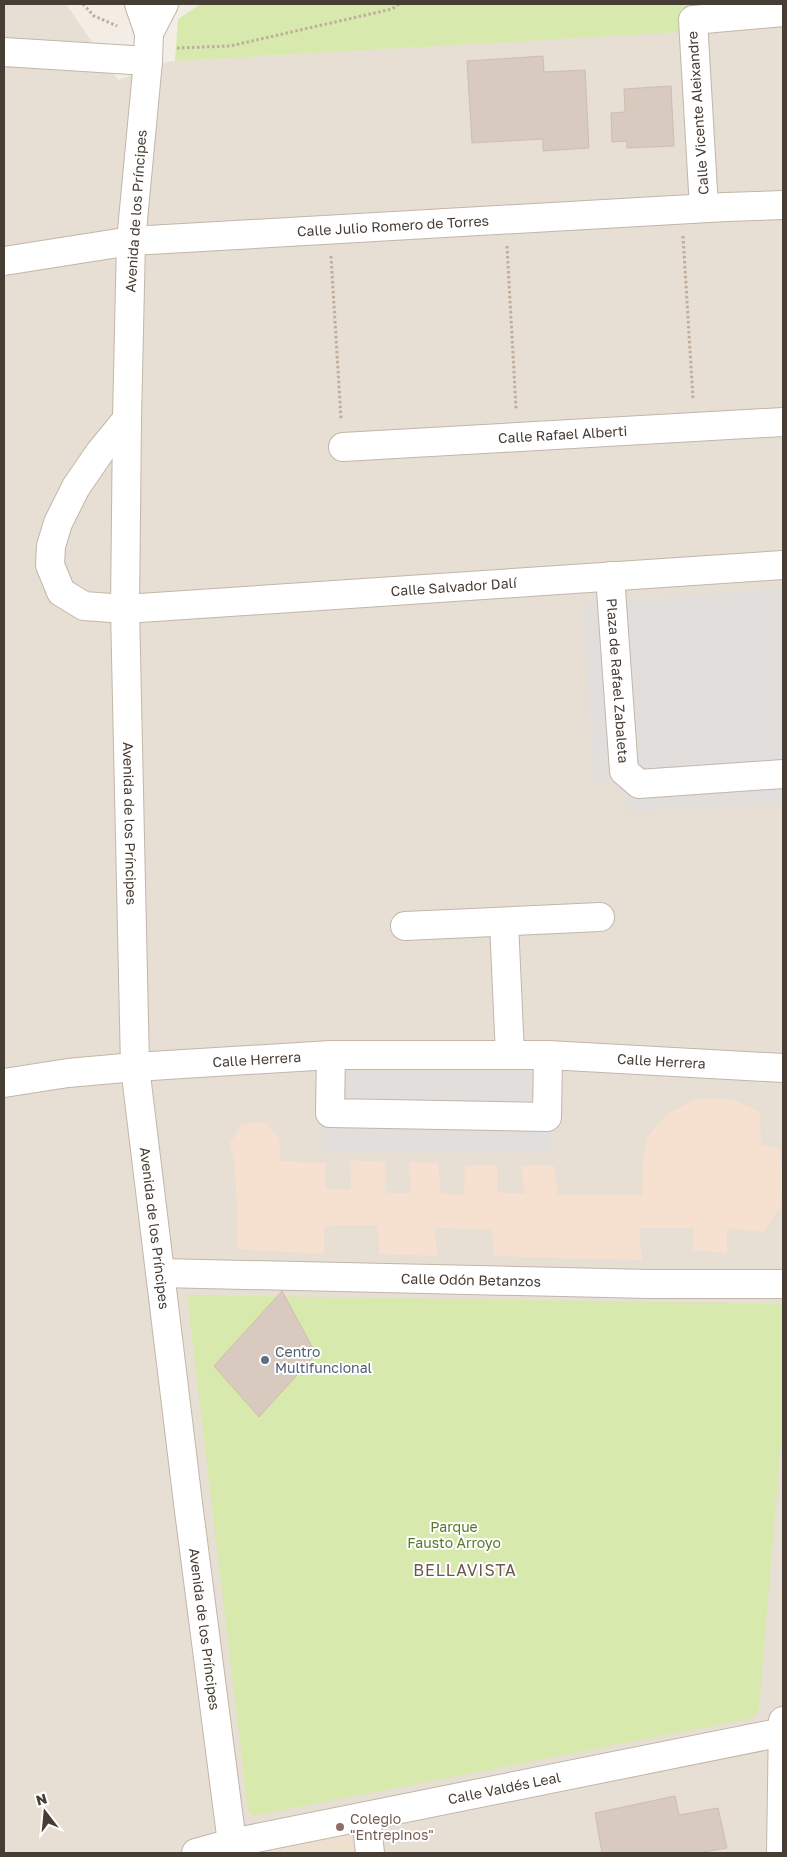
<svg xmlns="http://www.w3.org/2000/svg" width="787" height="1857" font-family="'Golos Text',sans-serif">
<rect width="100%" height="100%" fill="#f3ede6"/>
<path fill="#e7ded4" d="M 4,4 L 66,4 L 118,80 L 167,62 L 175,61 L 783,26 L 783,1853 L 4,1853 Z"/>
<path fill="#f6e0d0" d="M 696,1099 L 732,1099 L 760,1112 L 761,1145 L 779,1148 L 783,1173 L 781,1206 L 763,1232 L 727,1228 L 727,1253 L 693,1250 L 694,1228 L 639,1228 L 642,1260 L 493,1256 L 492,1230 L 435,1228 L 437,1256 L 379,1254 L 378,1225 L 324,1226 L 324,1254 L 238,1249 L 235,1162 L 230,1143 L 242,1124 L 264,1122 L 279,1137 L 281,1161 L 326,1163 L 326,1189 L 351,1189 L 350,1160 L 385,1162 L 386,1193 L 411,1193 L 409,1162 L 438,1163 L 441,1194 L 464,1194 L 465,1166 L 497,1166 L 497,1192 L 525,1194 L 521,1166 L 554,1166 L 558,1195 L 642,1195 L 642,1166 L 648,1136 L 669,1113 Z"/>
<path fill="#ede0cf" d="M 366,1817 L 370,1853 L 196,1853 Z"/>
<g fill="#d7e9ad">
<path d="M 201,4 L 757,4 L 681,9 L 683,32 L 175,61 L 178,19 Z"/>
<path d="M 187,1295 L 783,1304 L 783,1417 L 759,1709 L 753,1718 L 253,1816 L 248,1810 Z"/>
</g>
<g fill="#e1dedb">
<path d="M 783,588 L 783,803 L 627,812 L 625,792 L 616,790 L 612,782 L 594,782 L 583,604 Z"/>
<rect x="322" y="1071" width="232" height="80"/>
</g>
<g fill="#d8cabe" stroke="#d0bdae">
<path d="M 543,56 L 544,72 L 585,70 L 589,148 L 543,151 L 543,139 L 472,143 L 467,61 Z"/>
<path d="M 671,86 L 674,146 L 627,148 L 627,141 L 612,142 L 611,113 L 625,112 L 624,89 Z"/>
<path d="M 282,1291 L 316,1354 L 259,1417 L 214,1366 Z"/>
<path d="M 675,1796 L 679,1815 L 718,1808 L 727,1848 L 698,1853 L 602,1853 L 595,1813 Z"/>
</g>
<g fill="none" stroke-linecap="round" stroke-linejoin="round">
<defs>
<g id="minor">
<path id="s1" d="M 139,4 L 149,33 L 148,61 L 131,241 L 127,419 L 125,609 L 135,1067 L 188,1503 L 232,1843"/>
<path d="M 149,33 L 164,4"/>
<path d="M 4,52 L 148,61"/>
<path d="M 704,208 L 693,20 L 783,12"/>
<path id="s2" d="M 4,261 L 131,241 L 726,207 L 783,205"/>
<path id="s3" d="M 127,419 L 100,452 L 76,487 L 58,523 L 51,546 L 50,565 L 61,592 L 84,606 L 125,609 L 783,565"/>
<path id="s4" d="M 343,447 L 783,422"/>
<path id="s5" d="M 610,576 L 624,771 L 639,784 L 783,774"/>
<path d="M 504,922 L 510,1055"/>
<path d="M 405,926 L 600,917"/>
<path d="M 331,1055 L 330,1113 L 547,1117 L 548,1055"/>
<path id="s6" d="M 4,1083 L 68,1073 L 135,1067 L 331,1055 L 548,1055 L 783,1068"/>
<path id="s7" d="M 160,1273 L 649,1284 L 783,1284"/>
<path d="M 366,1817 L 370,1853"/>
<path id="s8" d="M 196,1853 L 232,1843 L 783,1732"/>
<path d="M 781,1853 L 783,1721"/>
</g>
</defs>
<use href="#minor" stroke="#c2b6ab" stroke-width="30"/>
<g stroke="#c1ad99" stroke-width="3" stroke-dasharray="2.5 2.5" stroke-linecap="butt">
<path d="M 83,4 L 94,16 L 117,26"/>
<path d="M 177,48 L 230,46 L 392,9 L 399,4"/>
<path d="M 683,236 L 693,399"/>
<path d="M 507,246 L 516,409"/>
<path d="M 331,256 L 341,419"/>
</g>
<use href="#minor" stroke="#fff" stroke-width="28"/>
</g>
<circle fill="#5c6f8a" stroke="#fff" stroke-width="2" cx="265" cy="1360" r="5"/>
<circle fill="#8d6e63" stroke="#fff" stroke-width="2" cx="340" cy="1827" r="5"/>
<g text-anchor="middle" stroke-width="4" stroke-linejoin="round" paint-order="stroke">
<g font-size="14" fill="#463d35" stroke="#fff">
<text transform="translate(698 113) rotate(-94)" y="5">Calle Vicente Aleixandre</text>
<text transform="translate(136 211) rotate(-86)" y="5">Avenida de los Príncipes</text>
<text dy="5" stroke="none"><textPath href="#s2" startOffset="391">Calle Julio Romero de Torres</textPath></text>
<text dy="5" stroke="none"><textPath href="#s4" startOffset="220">Calle Rafael Alberti</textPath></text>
<text dy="5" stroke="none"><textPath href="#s3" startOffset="595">Calle Salvador Dalí</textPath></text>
<text dy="5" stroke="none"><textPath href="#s5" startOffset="105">Plaza de Rafael Zabaleta</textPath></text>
<text dy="5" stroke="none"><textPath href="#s1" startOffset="822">Avenida de los Príncipes</textPath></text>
<text dy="5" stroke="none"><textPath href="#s6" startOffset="254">Calle Herrera</textPath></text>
<text dy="5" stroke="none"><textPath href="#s6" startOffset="659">Calle Herrera</textPath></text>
<text dy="5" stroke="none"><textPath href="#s1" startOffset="1228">Avenida de los Príncipes</textPath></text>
<text dy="5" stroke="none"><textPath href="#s7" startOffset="311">Calle Odón Betanzos</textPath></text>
<text dy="5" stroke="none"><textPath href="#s1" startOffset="1632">Avenida de los Príncipes</textPath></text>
<text dy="5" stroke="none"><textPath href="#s8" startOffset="315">Calle Valdés Leal</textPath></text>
</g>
<g font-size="14" fill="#4e5e75" stroke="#fff" text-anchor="start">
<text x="275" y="1357">Centro<tspan x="275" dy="16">Multifuncional</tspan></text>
</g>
<g font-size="14" fill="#537927" stroke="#fff">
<text x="454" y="1532">Parque<tspan x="454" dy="16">Fausto Arroyo</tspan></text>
</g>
<g font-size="14" fill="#785e54" stroke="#fff" text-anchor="start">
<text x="350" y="1824">Colegio<tspan x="350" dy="16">"Entrepinos"</tspan></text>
</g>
<g font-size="16" letter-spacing="1" fill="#69594c" stroke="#fff">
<text x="465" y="1576">BELLAVISTA</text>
</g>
</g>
<rect width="787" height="1857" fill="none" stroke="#463d35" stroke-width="10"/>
<g transform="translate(45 1812) rotate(344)" stroke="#ffffff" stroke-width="4" paint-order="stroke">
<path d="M0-4L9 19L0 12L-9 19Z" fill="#463d35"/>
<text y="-8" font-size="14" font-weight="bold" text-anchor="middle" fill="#463d35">N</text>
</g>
</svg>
